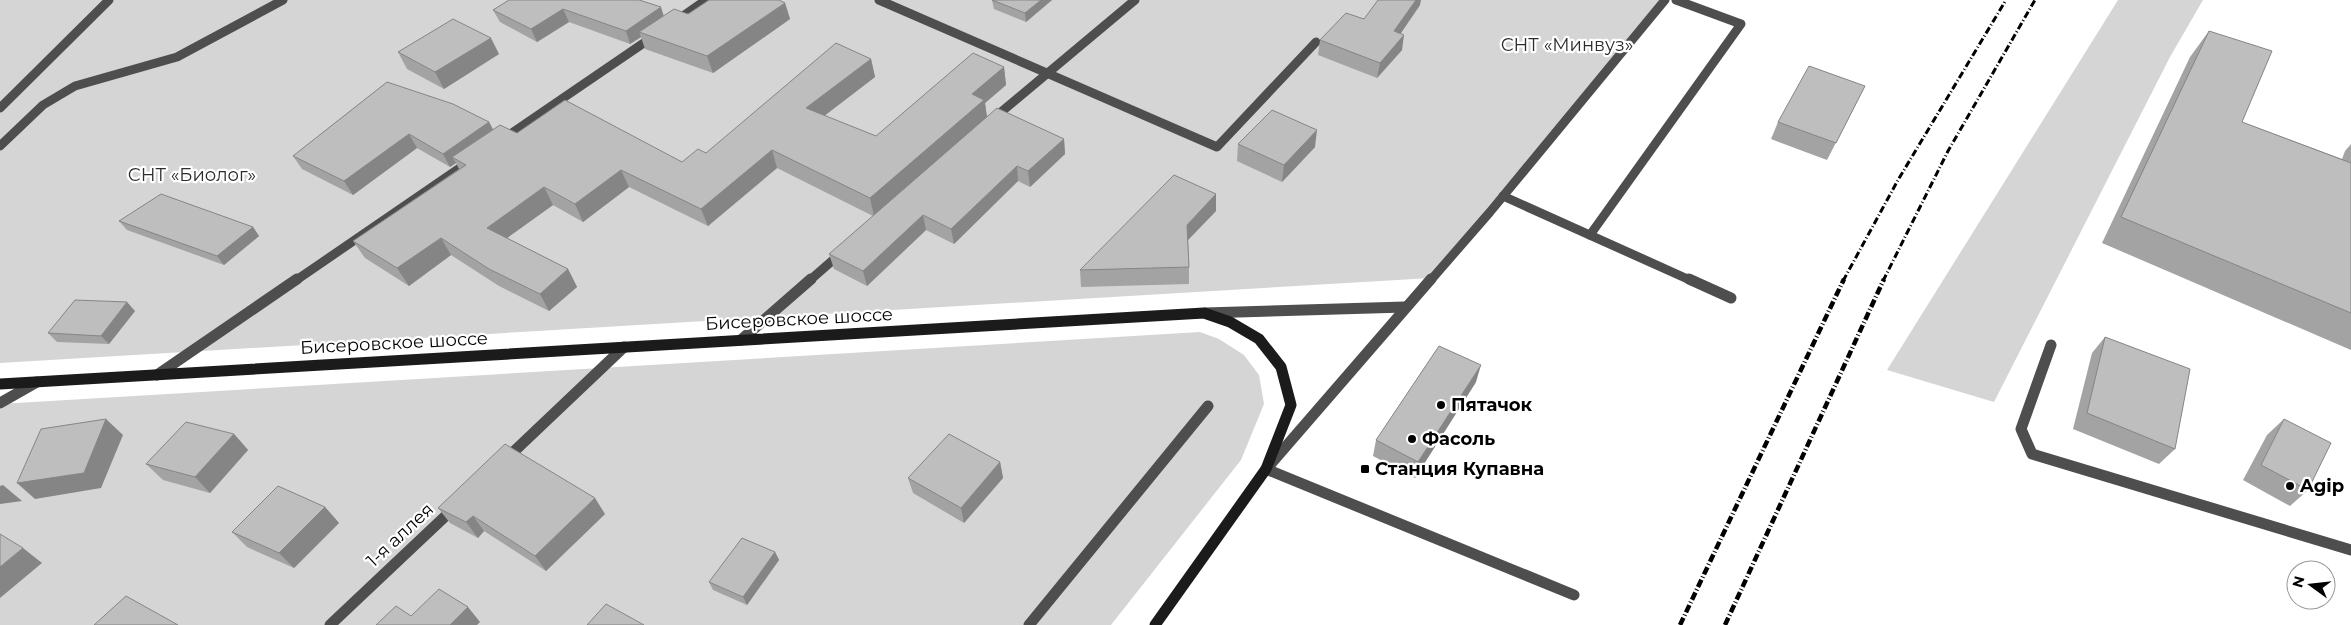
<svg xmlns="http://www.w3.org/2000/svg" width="2351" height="625" font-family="Montserrat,sans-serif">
<rect width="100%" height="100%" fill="#fff"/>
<g fill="#d5d5d5">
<path d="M 0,0 L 1665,0 L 1431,278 L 0,363 Z"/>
<path d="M 2118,0 L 2203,0 L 2170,57 L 1994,402 L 1887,370 Z"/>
<path d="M 1200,332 L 1219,339 L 1244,355 L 1259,375 L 1264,404 L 1241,460 L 1111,625 L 0,625 L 0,404 Z"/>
</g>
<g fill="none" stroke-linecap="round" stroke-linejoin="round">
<g stroke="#4e4e4e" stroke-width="9">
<path d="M 1503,196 L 1692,281"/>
<path d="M 1590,235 L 1741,24 L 1676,0"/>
</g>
<g stroke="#4e4e4e" stroke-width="11">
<path d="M 1689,279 L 1731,298"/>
<path d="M 2051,345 L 2021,429 L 2032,454 L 2351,550"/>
<path d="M 0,403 L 37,382"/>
<path d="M 1266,469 L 1574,595"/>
<path d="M 1029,625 L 1208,406"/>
</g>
<g stroke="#4e4e4e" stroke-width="9">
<path d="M 879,0 L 1217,147 L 1316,42"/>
<path d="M 676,21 L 706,0"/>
<path d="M 0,108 L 109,0"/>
<path d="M 994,118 L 1135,0"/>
<path d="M 503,139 L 654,36"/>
<path d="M 0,146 L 43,105 L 75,86 L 177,57 L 283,0"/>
<path d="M 295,281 L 470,161"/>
<path d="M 809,281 L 841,253"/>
<path d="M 1430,281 L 1490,212 L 1665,0"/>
</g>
<g stroke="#4e4e4e" stroke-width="11">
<path d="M 1205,313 L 1405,307"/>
<path d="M 741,340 L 811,279"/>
<path d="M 157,375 L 297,279"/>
<path d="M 507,458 L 624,347"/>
<path d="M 1269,466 L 1431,279"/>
<path d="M 330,625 L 454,508"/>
</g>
<path stroke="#1b1b1b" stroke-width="11" d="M 0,384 L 1204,313 L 1230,322 L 1259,339 L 1281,367 L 1291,405 L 1266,469 L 1155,625"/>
<g stroke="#000" stroke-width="3" stroke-dasharray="7 2.5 1 2.5" stroke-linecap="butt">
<path d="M 1843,281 L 1898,180 L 2006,0"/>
<path d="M 1883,281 L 1948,151 L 2035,0"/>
</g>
<g stroke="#000" stroke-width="4.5" stroke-dasharray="8 2.5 1 2.5" stroke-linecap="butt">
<path d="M 1680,625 L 1844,279"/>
<path d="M 1725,625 L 1884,279"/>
</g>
</g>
<g fill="#a3a3a3">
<path d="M 509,0 L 664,16 L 785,3 L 790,19 L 713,73 L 645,49 L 641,37 L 630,44 L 569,22 L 537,42 L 500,22 L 493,10 Z"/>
<path d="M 992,0 L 1052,0 L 1026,22 L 994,9 Z"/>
<path d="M 1420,5 L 1401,33 L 1402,50 L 1377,78 L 1318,55 L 1320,40 L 1364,19 Z"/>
<path d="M 2209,31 L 2242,122 L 2342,159 L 2345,151 L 2351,144 L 2351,350 L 2102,243 L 2190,57 Z"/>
<path d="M 398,52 L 499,54 L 444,89 L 407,69 Z"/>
<path d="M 871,59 L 875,77 L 824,116 L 876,136 L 1004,67 L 1006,85 L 985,103 L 987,117 L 1064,139 L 1065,154 L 1030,187 L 1018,181 L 954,244 L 926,230 L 867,286 L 834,269 L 829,254 L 873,216 L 777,168 L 708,226 L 629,187 L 583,222 L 553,205 L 507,238 L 568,269 L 577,287 L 549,311 L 499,286 L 451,255 L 409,286 L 365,258 L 353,241 L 459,169 L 456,163 L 450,167 L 417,148 L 353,195 L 302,169 L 293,156 L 387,82 L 489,122 L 493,129 L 517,133 L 682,162 L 706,153 Z"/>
<path d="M 1865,86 L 1827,160 L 1771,139 L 1778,122 Z"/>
<path d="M 1238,144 L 1315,147 L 1282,182 L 1237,161 Z"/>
<path d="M 1216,211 L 1188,240 L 1189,267 L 1189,284 L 1081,287 L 1080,270 Z"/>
<path d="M 119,221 L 253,227 L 259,236 L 224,265 L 127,230 Z"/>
<path d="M 135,311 L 109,344 L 57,342 L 48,333 Z"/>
<path d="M 2105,337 L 2175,449 L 2159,464 L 2073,429 L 2092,353 Z"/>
<path d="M 1476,382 L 1415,478 L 1373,456 L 1376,440 Z"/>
<path d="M 2284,419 L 2308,490 L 2290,506 L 2243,480 L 2267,435 Z"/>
<path d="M 234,434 L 248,450 L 210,493 L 163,480 L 146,464 Z"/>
<path d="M 1000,462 L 1003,478 L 964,523 L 913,493 L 908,478 Z"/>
<path d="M 325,507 L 339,523 L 294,568 L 247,547 L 232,532 Z"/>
<path d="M 438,508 L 605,514 L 546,571 L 484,531 L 478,538 L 450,523 Z"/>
<path d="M 775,552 L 779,560 L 747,605 L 713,590 L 709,582 Z"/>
</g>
<g fill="#858585">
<path d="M 1041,0 L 1052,0 L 1026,22 L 1025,13 Z"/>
<path d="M 1416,0 L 1421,0 L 1420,5 L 1392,46 L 1394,31 Z"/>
<path d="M 785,3 L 790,19 L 713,73 L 707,56 Z"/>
<path d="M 661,7 L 665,20 L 639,32 L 641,37 L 630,44 L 626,31 Z"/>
<path d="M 563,9 L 569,22 L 537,42 L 531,29 Z"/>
<path d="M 1404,35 L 1402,50 L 1377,78 L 1380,63 Z"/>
<path d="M 491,38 L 499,54 L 444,89 L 435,72 Z"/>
<path d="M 871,59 L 875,77 L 811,126 L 806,108 Z"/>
<path d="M 1004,67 L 1006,85 L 985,103 L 987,117 L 874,216 L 870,198 L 972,94 Z"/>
<path d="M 489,122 L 496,136 L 452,157 L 456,163 L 450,167 L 443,154 Z"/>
<path d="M 1317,130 L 1315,147 L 1282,182 L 1284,165 Z"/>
<path d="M 409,134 L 417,148 L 353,195 L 344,181 Z"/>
<path d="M 1064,139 L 1065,154 L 1030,187 L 1028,171 Z"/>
<path d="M 772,150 L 777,168 L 708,226 L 701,209 Z"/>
<path d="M 1017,166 L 1018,181 L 954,244 L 951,229 Z"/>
<path d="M 621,170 L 629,187 L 583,222 L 575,204 Z"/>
<path d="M 544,187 L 553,205 L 496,246 L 487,228 Z"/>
<path d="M 1216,194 L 1216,211 L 1187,241 L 1187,225 Z"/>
<path d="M 923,215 L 926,230 L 867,286 L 863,271 Z"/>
<path d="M 253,227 L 259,236 L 224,265 L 217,256 Z"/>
<path d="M 441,238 L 451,255 L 409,286 L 397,268 Z"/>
<path d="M 568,269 L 577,287 L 549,311 L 540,294 Z"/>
<path d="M 127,302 L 135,311 L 109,344 L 101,336 Z"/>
<path d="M 1481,365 L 1476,382 L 1415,478 L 1418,462 Z"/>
<path d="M 106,419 L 123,435 L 101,488 L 35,499 L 17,483 Z"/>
<path d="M 234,434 L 248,450 L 210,493 L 195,477 Z"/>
<path d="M 1000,462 L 1003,478 L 964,523 L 961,508 Z"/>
<path d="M 3,485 L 22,501 L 0,504 L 0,486 Z"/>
<path d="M 595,498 L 605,514 L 546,571 L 535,556 Z"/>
<path d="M 325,507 L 339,523 L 294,568 L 279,553 Z"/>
<path d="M 473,516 L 484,531 L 478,538 L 466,522 Z"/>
<path d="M 23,548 L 42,563 L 0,598 L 0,567 Z"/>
<path d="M 775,552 L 779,560 L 747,605 L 743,597 Z"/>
<path d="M 468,607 L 480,622 L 477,625 L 450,625 Z"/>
</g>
<g fill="#bebebe" stroke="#858585">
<path d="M 509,0 L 639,0 L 661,7 L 626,31 L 563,9 L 531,29 L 493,10 Z"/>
<path d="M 709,0 L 779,0 L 785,3 L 707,56 L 639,32 L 674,9 L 688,14 Z"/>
<path d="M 992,0 L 1041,0 L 1025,13 Z"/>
<path d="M 1378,0 L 1416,0 L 1394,31 L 1404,35 L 1380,63 L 1320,40 L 1346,13 L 1364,19 Z"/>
<path d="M 453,19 L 491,38 L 435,72 L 398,52 Z"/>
<path d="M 2209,31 L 2272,51 L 2242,122 L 2351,163 L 2351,313 L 2121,217 Z"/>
<path d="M 836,43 L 871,59 L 806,108 L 876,136 L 973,53 L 1004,67 L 972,94 L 984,100 L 870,198 L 772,150 L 701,209 L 621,170 L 575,204 L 544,187 L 487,228 L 568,269 L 540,294 L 489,269 L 441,238 L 397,268 L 353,241 L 466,165 L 452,157 L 500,125 L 517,133 L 565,100 L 682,162 L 698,149 L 706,153 Z"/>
<path d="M 1809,66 L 1865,86 L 1836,143 L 1778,122 Z"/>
<path d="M 387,82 L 453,104 L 489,122 L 443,154 L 409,134 L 344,181 L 293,156 Z"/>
<path d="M 997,108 L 1064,139 L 1028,171 L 1017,166 L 951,229 L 923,215 L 863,271 L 829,254 Z"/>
<path d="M 1272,110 L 1317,130 L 1284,165 L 1238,144 Z"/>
<path d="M 1174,175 L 1216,194 L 1187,225 L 1189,267 L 1080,270 Z"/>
<path d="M 161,194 L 253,227 L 217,256 L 119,221 Z"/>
<path d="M 75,300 L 127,302 L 101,336 L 48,333 Z"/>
<path d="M 2105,337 L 2190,369 L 2175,449 L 2087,413 Z"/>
<path d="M 1439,346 L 1481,365 L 1418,462 L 1376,440 Z"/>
<path d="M 106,419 L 84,473 L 17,483 L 41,429 Z"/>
<path d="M 2284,419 L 2331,443 L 2308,490 L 2261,465 Z"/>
<path d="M 186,422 L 234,434 L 195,477 L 146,464 Z"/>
<path d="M 949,434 L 1000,462 L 961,508 L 908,478 Z"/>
<path d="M 505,444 L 595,498 L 535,556 L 473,516 L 466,522 L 438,508 Z"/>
<path d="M 278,486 L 325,507 L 279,553 L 232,532 Z"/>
<path d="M 0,534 L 23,548 L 0,567 Z"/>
<path d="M 742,538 L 775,552 L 743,597 L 709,582 Z"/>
<path d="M 439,589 L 468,607 L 450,625 L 376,625 L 396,606 L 411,616 Z"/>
<path d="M 126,596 L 178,625 L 94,625 Z"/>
<path d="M 606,604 L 644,625 L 587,625 Z"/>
</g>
<g fill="#000" stroke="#fff" stroke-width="2">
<circle cx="1441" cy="405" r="5"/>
<circle cx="1412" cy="439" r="5"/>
<rect x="1360" y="464" width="10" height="10" rx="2.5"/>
<circle cx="2290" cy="486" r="5"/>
</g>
<g text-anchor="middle" stroke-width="4.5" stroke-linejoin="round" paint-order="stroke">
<g font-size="18" fill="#2c2c2c" stroke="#fff">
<text x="1567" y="51">СНТ «Минвуз»</text>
<text x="192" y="181">СНТ «Биолог»</text>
</g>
<g font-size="18" fill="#000" stroke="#fff">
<text transform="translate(799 319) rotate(-3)" y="6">Бисеровское шоссе</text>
<text transform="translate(394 343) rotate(-3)" y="6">Бисеровское шоссе</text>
<text transform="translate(400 535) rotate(-43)" y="6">1-я аллея</text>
</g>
<g font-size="18" font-weight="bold" fill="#000" stroke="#fff" text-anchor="start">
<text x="1451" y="411">Пятачок</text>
<text x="1422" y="445">Фасоль</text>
<text x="1375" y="475">Станция Купавна</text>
<text x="2300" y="492">Agip</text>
</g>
</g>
<g transform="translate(2311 585) rotate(285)"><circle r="24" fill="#ffffff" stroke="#999999"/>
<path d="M0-4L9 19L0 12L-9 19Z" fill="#000000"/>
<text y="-8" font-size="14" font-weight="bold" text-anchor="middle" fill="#000000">N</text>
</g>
</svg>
